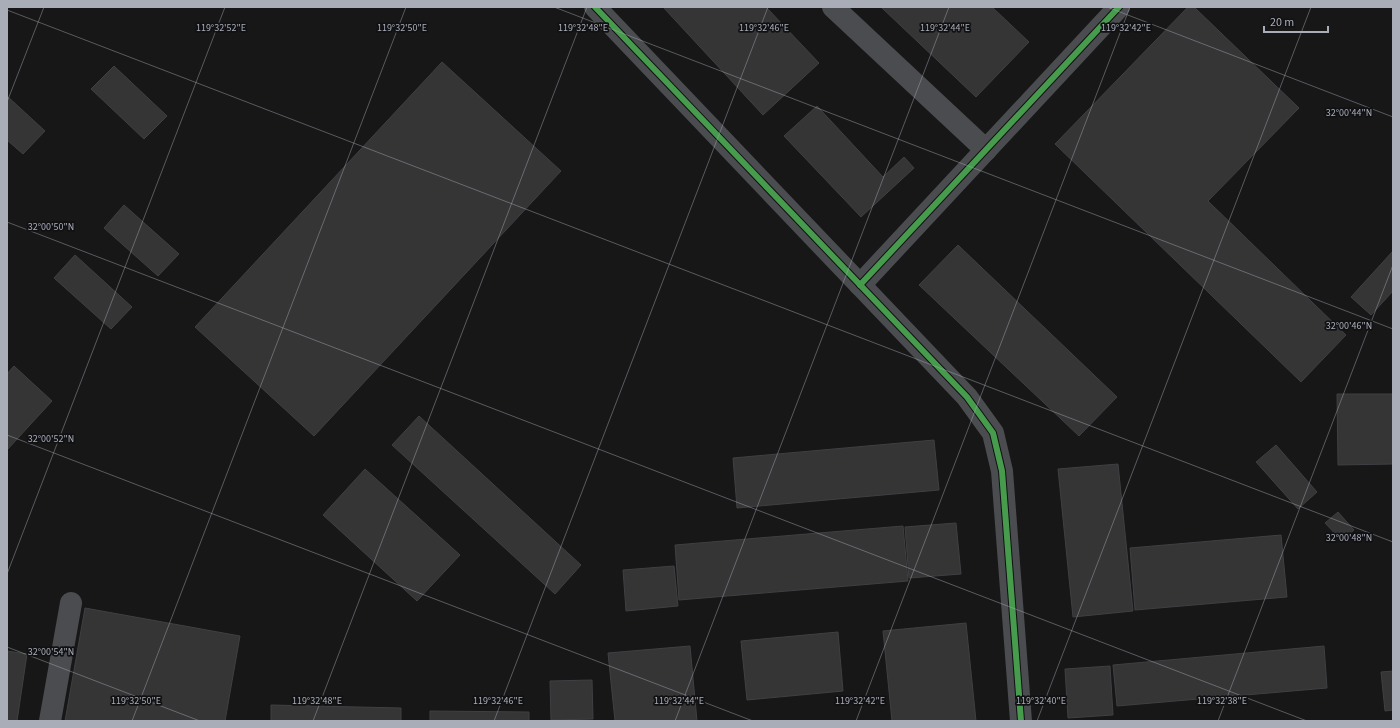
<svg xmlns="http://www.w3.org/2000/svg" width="1400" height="728" font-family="'Source Sans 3',sans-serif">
<rect width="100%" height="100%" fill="#171717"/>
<g fill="#353536" stroke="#3f4043">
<path d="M 663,7 L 766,7 L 819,63 L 763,115 Z"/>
<path d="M 881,7 L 992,7 L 1029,42 L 976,97 Z"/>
<path d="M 1188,7 L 1194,7 L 1299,108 L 1208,201 L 1346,335 L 1301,382 L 1055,144 Z"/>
<path d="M 442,62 L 561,171 L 314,436 L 195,327 Z"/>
<path d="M 114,66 L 167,116 L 144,139 L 91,89 Z"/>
<path d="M 7,96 L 45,131 L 23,154 L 7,140 Z"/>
<path d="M 817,106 L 883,177 L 904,157 L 914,168 L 861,217 L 784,136 Z"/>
<path d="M 124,205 L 179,254 L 158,276 L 104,228 Z"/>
<path d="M 958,245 L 1117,397 L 1079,436 L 919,285 Z"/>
<path d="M 1393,251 L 1393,291 L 1371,315 L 1351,297 Z"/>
<path d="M 75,255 L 132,307 L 111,329 L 54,278 Z"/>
<path d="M 14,366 L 52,401 L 7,450 L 7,374 Z"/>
<path d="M 1337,394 L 1393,394 L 1393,464 L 1338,465 Z"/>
<path d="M 419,416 L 581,565 L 555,594 L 392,445 Z"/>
<path d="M 934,440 L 939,490 L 737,508 L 733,458 Z"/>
<path d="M 1276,445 L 1317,492 L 1298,509 L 1256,462 Z"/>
<path d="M 1118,464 L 1133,611 L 1073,617 L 1058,469 Z"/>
<path d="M 365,469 L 460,555 L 417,601 L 323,515 Z"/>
<path d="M 1338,512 L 1354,530 L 1342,541 L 1325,523 Z"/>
<path d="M 956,523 L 961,574 L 909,578 L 905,527 Z"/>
<path d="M 903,526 L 908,581 L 679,600 L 675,545 Z"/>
<path d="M 1281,535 L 1287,597 L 1135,610 L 1130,548 Z"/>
<path d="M 674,566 L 678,606 L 626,611 L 623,570 Z"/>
<path d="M 85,608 L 240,636 L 225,721 L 65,721 Z"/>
<path d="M 966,623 L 976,721 L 892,721 L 883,631 Z"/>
<path d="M 838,632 L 843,691 L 747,700 L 741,641 Z"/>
<path d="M 690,646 L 697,721 L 615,721 L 608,653 Z"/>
<path d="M 1324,646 L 1327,688 L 1117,706 L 1113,665 Z"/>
<path d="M 7,651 L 27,654 L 17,721 L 7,721 Z"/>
<path d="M 1110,666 L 1113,715 L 1068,718 L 1065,669 Z"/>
<path d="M 1393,671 L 1393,710 L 1385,711 L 1381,672 Z"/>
<path d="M 592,680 L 593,719 L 551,720 L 550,681 Z"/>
<path d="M 271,705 L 401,708 L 401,721 L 271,721 Z"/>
<path d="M 430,711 L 529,712 L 529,721 L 430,721 Z"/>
</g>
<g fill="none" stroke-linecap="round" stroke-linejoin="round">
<g stroke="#4b4c50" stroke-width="22">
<path d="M 595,7 L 967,397 L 993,433 L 1002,471 L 1021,721"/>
<path d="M 833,7 L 986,150"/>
<path d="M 860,285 L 1119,7"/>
<path d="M 50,721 L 71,603"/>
</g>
<defs>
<g id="cycleway">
<path d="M 595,7 L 967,397 L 993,433 L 1002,471 L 1021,721"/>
<path d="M 860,285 L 1119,7"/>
</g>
</defs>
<use href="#cycleway" stroke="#111113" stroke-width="8"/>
<use href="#cycleway" stroke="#469c4c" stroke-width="6"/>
</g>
<path fill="none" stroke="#a8adb8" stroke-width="1" stroke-opacity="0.45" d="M 554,7 L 1393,329M 1107,7 L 1393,117M 7,10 L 1393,542M 7,102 L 44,7M 7,222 L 1307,721M 7,435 L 753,721M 7,574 L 225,7M 7,647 L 200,721M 132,721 L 406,7M 313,721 L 587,7M 494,721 L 768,7M 675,721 L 949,7M 856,721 L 1130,7M 1037,721 L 1311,7M 1218,721 L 1393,265"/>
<g font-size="10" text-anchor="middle" fill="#a8adb8" stroke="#111113" stroke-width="3.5" stroke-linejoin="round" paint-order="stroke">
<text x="221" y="31">119°32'52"E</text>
<text x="402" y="31">119°32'50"E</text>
<text x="583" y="31">119°32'48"E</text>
<text x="764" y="31">119°32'46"E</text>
<text x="945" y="31">119°32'44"E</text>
<text x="1126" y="31">119°32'42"E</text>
<text x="1349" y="116">32°00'44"N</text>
<text x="51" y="230">32°00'50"N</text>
<text x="1349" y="329">32°00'46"N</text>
<text x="51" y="442">32°00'52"N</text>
<text x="1349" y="541">32°00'48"N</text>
<text x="51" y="655">32°00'54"N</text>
<text x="136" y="704">119°32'50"E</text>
<text x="317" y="704">119°32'48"E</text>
<text x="498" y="704">119°32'46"E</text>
<text x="679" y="704">119°32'44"E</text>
<text x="860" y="704">119°32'42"E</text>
<text x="1041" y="704">119°32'40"E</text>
<text x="1222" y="704">119°32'38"E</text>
</g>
<rect width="1400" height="728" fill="none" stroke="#a8adb8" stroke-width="16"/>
<path d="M1264 26v6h64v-6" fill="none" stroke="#a8adb8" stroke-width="2"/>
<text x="1270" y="26" font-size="12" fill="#a8adb8" stroke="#111113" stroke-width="3" paint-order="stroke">20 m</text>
</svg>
